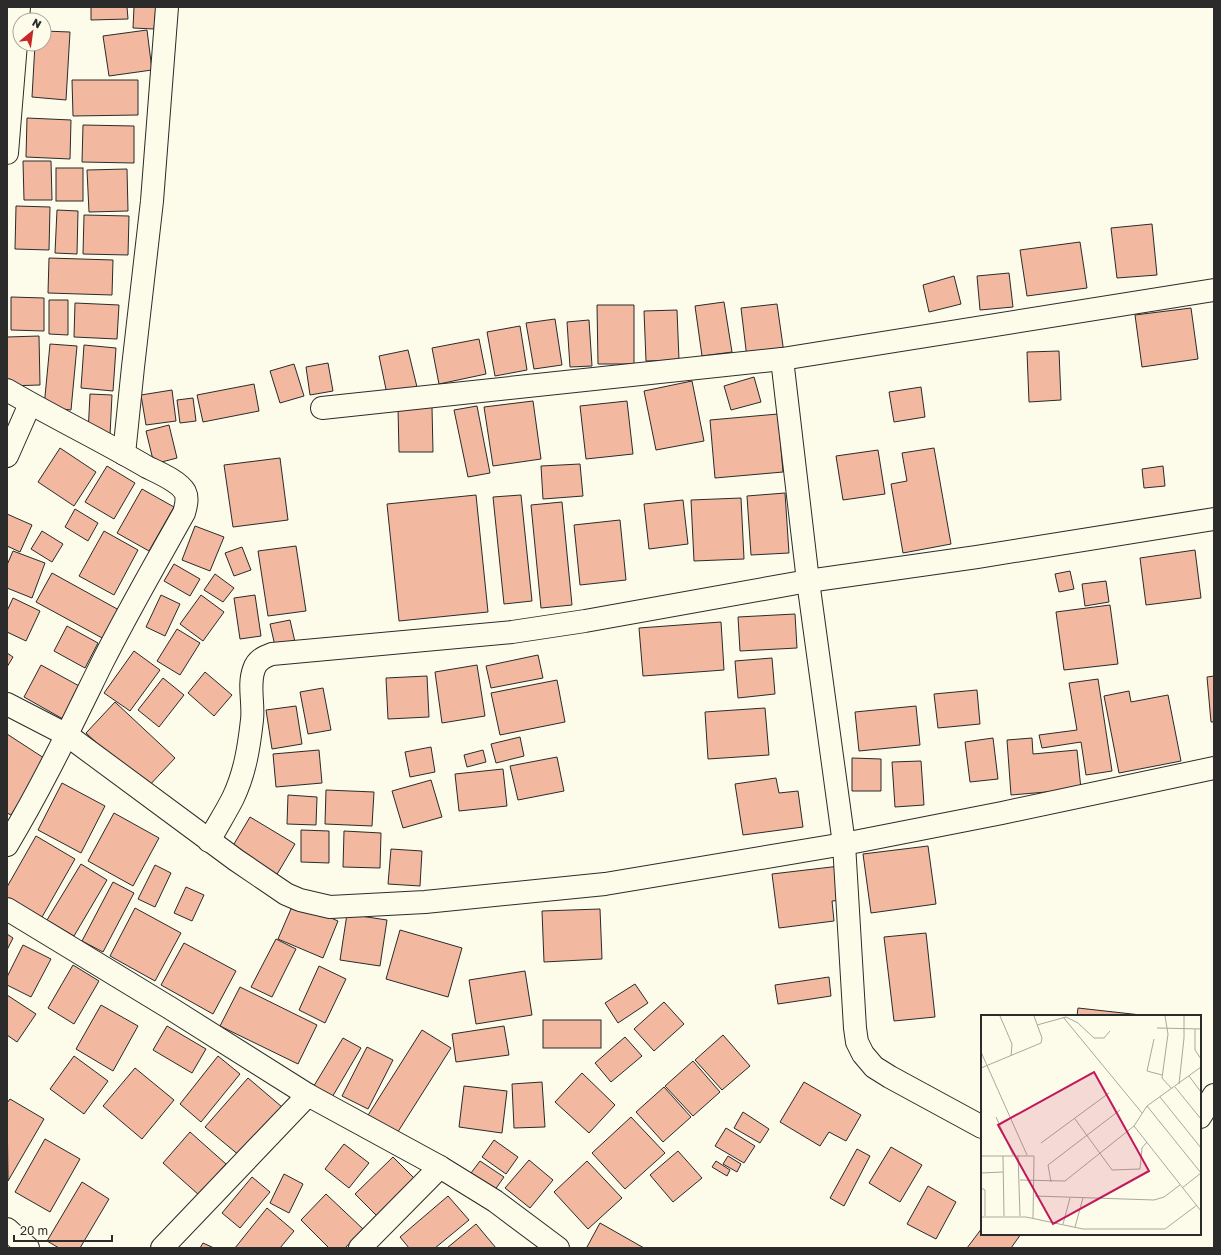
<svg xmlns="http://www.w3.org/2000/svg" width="1221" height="1255" font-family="'Golos Text',sans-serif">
<rect width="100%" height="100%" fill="#fdfbea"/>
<g fill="#f2b8a0" stroke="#2b2b2b">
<path d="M 91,7 L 127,7 L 128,19 L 91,20 Z"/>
<path d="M 134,7 L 156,7 L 154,29 L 133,28 Z"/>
<path d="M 147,30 L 152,70 L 109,76 L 103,36 Z"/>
<path d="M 44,31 L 70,32 L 66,100 L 32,97 L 35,44 L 44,44 Z"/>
<path d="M 72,80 L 138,80 L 138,115 L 73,116 Z"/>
<path d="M 27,118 L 71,120 L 70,159 L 26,157 Z"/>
<path d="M 83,125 L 134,126 L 134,163 L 82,162 Z"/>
<path d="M 23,161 L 51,161 L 52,200 L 24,200 Z"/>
<rect x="56" y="168" width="27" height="33"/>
<path d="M 127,169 L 128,211 L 89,212 L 87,170 Z"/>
<path d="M 16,206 L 50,207 L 49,250 L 15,249 Z"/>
<path d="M 57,210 L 78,211 L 77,254 L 55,253 Z"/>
<path d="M 84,215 L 129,216 L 128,255 L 83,254 Z"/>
<path d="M 1152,224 L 1157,275 L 1117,278 L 1111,228 Z"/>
<path d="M 1080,242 L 1087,288 L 1027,296 L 1020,250 Z"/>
<path d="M 49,258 L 113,260 L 112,295 L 48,293 Z"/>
<path d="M 1009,273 L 1013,307 L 980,310 L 977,276 Z"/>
<path d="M 954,276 L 961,304 L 929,312 L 923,285 Z"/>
<path d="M 11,297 L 44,298 L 44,331 L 11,330 Z"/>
<path d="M 49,300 L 68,300 L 68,335 L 49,334 Z"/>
<path d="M 724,302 L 732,352 L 702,356 L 695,306 Z"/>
<path d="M 75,303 L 119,305 L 117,339 L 74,337 Z"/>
<path d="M 777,304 L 784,353 L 747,358 L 741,308 Z"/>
<path d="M 597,305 L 634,305 L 634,364 L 598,364 Z"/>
<path d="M 1191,308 L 1198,359 L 1142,367 L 1135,315 Z"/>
<path d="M 677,310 L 679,360 L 646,361 L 644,311 Z"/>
<path d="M 555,319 L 562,365 L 534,369 L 526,323 Z"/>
<path d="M 589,320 L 592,366 L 570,367 L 567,322 Z"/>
<path d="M 520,326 L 527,370 L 495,376 L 487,332 Z"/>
<path d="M 39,336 L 40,385 L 7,386 L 7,337 Z"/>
<path d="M 479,339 L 486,374 L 439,384 L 432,348 Z"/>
<path d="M 50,344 L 77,346 L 71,410 L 44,407 Z"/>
<path d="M 84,345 L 116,348 L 113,391 L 81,388 Z"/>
<path d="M 408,350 L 417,387 L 387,394 L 379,356 Z"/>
<path d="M 1059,351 L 1061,400 L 1029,402 L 1027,352 Z"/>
<path d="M 328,363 L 333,391 L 310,395 L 306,367 Z"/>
<path d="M 294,364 L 304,396 L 280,403 L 270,371 Z"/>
<path d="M 754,377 L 761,402 L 731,410 L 724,386 Z"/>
<path d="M 692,381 L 704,441 L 656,450 L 644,391 Z"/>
<path d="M 254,384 L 259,411 L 203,422 L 197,395 Z"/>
<path d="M 921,387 L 925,417 L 894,422 L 889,392 Z"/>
<path d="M 172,390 L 176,421 L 146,425 L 141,395 Z"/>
<path d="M 90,394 L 112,395 L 110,435 L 88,434 Z"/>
<path d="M 193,398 L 196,421 L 180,423 L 177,400 Z"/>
<path d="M 533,401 L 541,459 L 493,466 L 484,407 Z"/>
<path d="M 627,401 L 633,454 L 586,459 L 580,406 Z"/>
<path d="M 477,406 L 490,473 L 468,477 L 454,410 Z"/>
<path d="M 432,407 L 433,452 L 399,452 L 398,408 Z"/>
<path d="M 778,414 L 783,472 L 715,478 L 710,420 Z"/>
<path d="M 169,425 L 177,458 L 154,464 L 146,431 Z"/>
<path d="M 60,448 L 96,472 L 74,506 L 38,482 Z"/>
<path d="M 934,448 L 951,544 L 903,553 L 891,484 L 907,481 L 902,453 Z"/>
<path d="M 878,450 L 885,494 L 843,500 L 836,456 Z"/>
<path d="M 280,458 L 288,520 L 233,527 L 224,465 Z"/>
<path d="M 580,464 L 583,496 L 543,499 L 541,466 Z"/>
<path d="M 107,466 L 135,483 L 114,519 L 85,502 Z"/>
<path d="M 1163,466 L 1165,486 L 1144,488 L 1142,469 Z"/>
<path d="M 142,489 L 174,507 L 149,551 L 117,533 Z"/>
<path d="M 785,493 L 789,553 L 751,555 L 747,496 Z"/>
<path d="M 476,495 L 488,612 L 399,621 L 387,504 Z"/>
<path d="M 521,495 L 532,601 L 504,604 L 493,497 Z"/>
<path d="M 741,498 L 744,559 L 694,561 L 691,500 Z"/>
<path d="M 683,500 L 688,544 L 649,549 L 644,504 Z"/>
<path d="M 562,502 L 572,605 L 541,608 L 531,505 Z"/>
<path d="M 75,509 L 98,523 L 88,541 L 65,527 Z"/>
<path d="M 7,514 L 32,525 L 20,552 L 7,546 Z"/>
<path d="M 620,520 L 626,580 L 580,585 L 574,525 Z"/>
<path d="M 195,526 L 224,537 L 210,571 L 182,560 Z"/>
<path d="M 42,531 L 63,544 L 52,562 L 31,549 Z"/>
<path d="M 104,531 L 138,550 L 114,595 L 79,576 Z"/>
<path d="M 296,546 L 306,611 L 268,616 L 258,551 Z"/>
<path d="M 242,547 L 251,570 L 234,576 L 225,553 Z"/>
<path d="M 1195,550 L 1201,598 L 1146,605 L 1140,558 Z"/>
<path d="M 13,551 L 45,563 L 32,598 L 7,588 L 7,565 Z"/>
<path d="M 174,564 L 200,579 L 190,596 L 164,581 Z"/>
<path d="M 1070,571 L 1074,589 L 1059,592 L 1055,574 Z"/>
<path d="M 52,573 L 119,610 L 104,639 L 36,602 Z"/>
<path d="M 215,574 L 234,588 L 223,602 L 204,590 Z"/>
<path d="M 1106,581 L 1109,602 L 1085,606 L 1082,584 Z"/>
<path d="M 161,595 L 180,604 L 165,636 L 146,627 Z"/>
<path d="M 201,595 L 224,612 L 203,641 L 180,624 Z"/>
<path d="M 255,595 L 261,636 L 240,639 L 234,598 Z"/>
<path d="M 13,598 L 40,611 L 26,641 L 7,632 L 7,611 Z"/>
<path d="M 1110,605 L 1118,664 L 1064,670 L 1056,612 Z"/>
<path d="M 795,614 L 797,648 L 740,651 L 738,617 Z"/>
<path d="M 290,620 L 295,642 L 275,646 L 270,624 Z"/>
<path d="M 721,622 L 724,670 L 643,676 L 639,628 Z"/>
<path d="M 67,626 L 98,643 L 85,668 L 54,651 Z"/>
<path d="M 177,629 L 200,643 L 180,675 L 157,661 Z"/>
<path d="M 134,651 L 160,670 L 130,711 L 104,693 Z"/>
<path d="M 7,653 L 13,657 L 7,667 Z"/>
<path d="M 538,655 L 543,678 L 491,688 L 486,666 Z"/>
<path d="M 772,658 L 775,694 L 738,698 L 735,661 Z"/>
<path d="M 41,665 L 81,687 L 63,719 L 24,697 Z"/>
<path d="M 477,665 L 485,716 L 442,723 L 435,672 Z"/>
<path d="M 205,672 L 232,695 L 214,716 L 188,693 Z"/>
<path d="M 427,676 L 429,717 L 388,719 L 386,678 Z"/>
<path d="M 1214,676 L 1214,722 L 1211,722 L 1207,677 Z"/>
<path d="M 163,678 L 184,695 L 159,727 L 138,710 Z"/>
<path d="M 1098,679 L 1112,771 L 1086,775 L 1081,742 L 1042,748 L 1039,735 L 1077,730 L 1069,683 Z"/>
<path d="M 557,680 L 565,722 L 500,735 L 491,693 Z"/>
<path d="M 323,688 L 331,730 L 308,734 L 300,692 Z"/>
<path d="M 977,690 L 980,724 L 938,728 L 934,694 Z"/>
<path d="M 1129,691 L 1131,702 L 1168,695 L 1181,761 L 1119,773 L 1104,696 Z"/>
<path d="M 115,702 L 175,758 L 146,789 L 86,733 Z"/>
<path d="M 296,706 L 302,744 L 272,749 L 266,710 Z"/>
<path d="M 916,706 L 920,745 L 859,751 L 855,712 Z"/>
<path d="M 765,708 L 769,755 L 708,759 L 705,712 Z"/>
<path d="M 7,734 L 47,760 L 11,815 L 7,813 Z"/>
<path d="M 520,737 L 524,756 L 496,763 L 491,744 Z"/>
<path d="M 993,738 L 998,779 L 970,782 L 965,742 Z"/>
<path d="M 1032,738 L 1033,754 L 1077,750 L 1081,789 L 1011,795 L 1007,740 Z"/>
<path d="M 431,747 L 435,772 L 410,777 L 405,752 Z"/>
<path d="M 319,750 L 322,783 L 276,787 L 273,754 Z"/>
<path d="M 483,750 L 486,762 L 467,767 L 464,755 Z"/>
<path d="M 557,757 L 564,791 L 518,800 L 510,766 Z"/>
<path d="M 852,758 L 881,759 L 881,791 L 852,791 Z"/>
<path d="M 921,761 L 924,805 L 895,807 L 892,762 Z"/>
<path d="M 503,769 L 507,806 L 459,811 L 455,774 Z"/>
<path d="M 776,778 L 779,793 L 798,791 L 803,827 L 743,835 L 735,784 Z"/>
<path d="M 431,780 L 442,817 L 403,828 L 392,791 Z"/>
<path d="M 62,783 L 105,806 L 81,853 L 38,830 Z"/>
<path d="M 326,790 L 374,792 L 372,826 L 325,824 Z"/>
<path d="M 288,795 L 317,797 L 316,825 L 287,824 Z"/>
<path d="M 114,813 L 159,838 L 133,886 L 88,861 Z"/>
<path d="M 250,817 L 295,844 L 276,876 L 231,849 Z"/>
<path d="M 301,830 L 329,831 L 329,863 L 301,862 Z"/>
<path d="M 344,831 L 381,833 L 380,868 L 343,867 Z"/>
<path d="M 36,836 L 75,859 L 42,917 L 7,898 L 7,887 Z"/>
<path d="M 928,846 L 936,904 L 871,913 L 863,854 Z"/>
<path d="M 391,849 L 422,851 L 420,886 L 388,884 Z"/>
<path d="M 81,864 L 107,880 L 74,936 L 47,920 Z"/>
<path d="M 155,865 L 171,873 L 155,907 L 138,899 Z"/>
<path d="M 840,866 L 844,900 L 832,901 L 834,921 L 779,928 L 772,874 Z"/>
<path d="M 113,882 L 134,893 L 103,952 L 82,941 Z"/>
<path d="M 186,887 L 204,895 L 192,921 L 174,913 Z"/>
<path d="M 294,902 L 338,921 L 323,958 L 278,939 Z"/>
<path d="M 135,908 L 181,933 L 155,981 L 110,956 Z"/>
<path d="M 600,909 L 602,959 L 544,962 L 542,911 Z"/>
<path d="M 347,914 L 387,920 L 380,966 L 340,960 Z"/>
<path d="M 400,930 L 462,948 L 448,997 L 386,979 Z"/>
<path d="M 926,933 L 935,1017 L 894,1021 L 884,937 Z"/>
<path d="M 7,934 L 13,938 L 7,950 Z"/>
<path d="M 276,939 L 296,949 L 272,997 L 251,987 Z"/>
<path d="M 184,943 L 236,971 L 213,1014 L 161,985 Z"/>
<path d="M 23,945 L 51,959 L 31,997 L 7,985 L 7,977 Z"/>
<path d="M 73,965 L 99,981 L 74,1024 L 48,1008 Z"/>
<path d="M 319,966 L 346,979 L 325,1023 L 299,1010 Z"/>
<path d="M 525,971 L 532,1015 L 476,1024 L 469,980 Z"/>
<path d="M 829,977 L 831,996 L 778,1004 L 775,985 Z"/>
<path d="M 635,984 L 648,1003 L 618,1023 L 605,1003 Z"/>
<path d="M 240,987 L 317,1025 L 298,1064 L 220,1026 Z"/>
<path d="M 7,995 L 36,1014 L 17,1042 L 7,1035 Z"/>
<path d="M 664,1002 L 684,1024 L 654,1051 L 634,1029 Z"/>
<path d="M 101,1005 L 138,1026 L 113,1071 L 76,1049 Z"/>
<path d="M 1078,1008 L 1141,1015 L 1141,1016 L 1077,1016 Z"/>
<rect x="543" y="1020" width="58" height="28"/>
<path d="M 167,1026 L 206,1049 L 192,1073 L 153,1050 Z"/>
<path d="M 504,1026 L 509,1055 L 456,1062 L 452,1034 Z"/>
<path d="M 422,1030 L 451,1048 L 394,1138 L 365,1120 Z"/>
<path d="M 723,1035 L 750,1066 L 722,1090 L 695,1060 Z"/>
<path d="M 625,1037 L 642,1056 L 611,1082 L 595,1063 Z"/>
<path d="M 343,1038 L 361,1048 L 331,1099 L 312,1089 Z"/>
<path d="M 367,1047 L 393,1060 L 368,1109 L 342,1096 Z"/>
<path d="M 74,1056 L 108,1081 L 84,1114 L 50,1089 Z"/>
<path d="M 218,1056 L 240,1074 L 201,1122 L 180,1104 Z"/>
<path d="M 693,1061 L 720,1092 L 693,1116 L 665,1086 Z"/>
<path d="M 135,1068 L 174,1100 L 142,1139 L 103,1106 Z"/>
<path d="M 582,1073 L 615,1105 L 589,1133 L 555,1102 Z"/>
<path d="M 248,1078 L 282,1107 L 240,1156 L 205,1127 Z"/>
<path d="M 542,1082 L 545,1127 L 514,1128 L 512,1084 Z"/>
<path d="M 804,1082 L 861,1115 L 846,1141 L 829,1132 L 820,1146 L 780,1122 Z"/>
<path d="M 464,1086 L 507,1091 L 502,1133 L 459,1127 Z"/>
<path d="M 664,1087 L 691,1117 L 663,1142 L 636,1112 Z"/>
<path d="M 10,1099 L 44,1119 L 8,1181 L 7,1103 Z"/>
<path d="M 743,1112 L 769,1129 L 760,1143 L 734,1128 Z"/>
<path d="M 631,1117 L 665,1153 L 625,1189 L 592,1153 Z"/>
<path d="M 726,1128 L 755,1146 L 744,1163 L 715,1146 Z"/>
<path d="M 190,1132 L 226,1164 L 199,1195 L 163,1163 Z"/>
<path d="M 45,1139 L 80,1159 L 50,1212 L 15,1192 Z"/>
<path d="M 494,1140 L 518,1157 L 506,1174 L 482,1157 Z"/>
<path d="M 344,1144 L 369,1163 L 349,1188 L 325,1169 Z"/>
<path d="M 891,1147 L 922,1165 L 900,1202 L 869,1183 Z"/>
<path d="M 857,1149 L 870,1156 L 844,1206 L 830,1198 Z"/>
<path d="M 678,1151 L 702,1178 L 673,1202 L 650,1175 Z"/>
<path d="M 728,1156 L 741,1164 L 737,1172 L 723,1164 Z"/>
<path d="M 393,1157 L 415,1179 L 377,1216 L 355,1194 Z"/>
<path d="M 529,1160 L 553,1180 L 530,1208 L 505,1188 Z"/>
<path d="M 480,1161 L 504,1177 L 492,1194 L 468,1177 Z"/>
<path d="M 587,1161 L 622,1198 L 588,1229 L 554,1192 Z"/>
<path d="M 716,1161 L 730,1170 L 727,1176 L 712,1167 Z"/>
<path d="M 284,1174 L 303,1184 L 289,1213 L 270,1203 Z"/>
<path d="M 252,1177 L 270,1192 L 240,1228 L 222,1213 Z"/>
<path d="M 82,1182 L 109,1199 L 80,1248 L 59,1248 L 47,1241 Z"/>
<path d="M 928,1186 L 956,1202 L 936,1239 L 907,1224 Z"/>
<path d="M 326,1194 L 363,1229 L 345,1248 L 329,1248 L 301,1220 Z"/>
<path d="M 448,1196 L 469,1220 L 435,1248 L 409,1248 L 400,1237 Z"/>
<path d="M 267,1208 L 294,1231 L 280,1248 L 235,1248 Z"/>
<path d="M 600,1223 L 644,1248 L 589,1248 L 587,1247 Z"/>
<path d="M 476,1224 L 496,1248 L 447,1248 Z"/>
<path d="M 982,1228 L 982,1234 L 1021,1234 L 1011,1248 L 967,1248 Z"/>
<path d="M 203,1243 L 214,1248 L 200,1248 Z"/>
</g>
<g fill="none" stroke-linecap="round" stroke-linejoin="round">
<defs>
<g id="minor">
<path d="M 7,153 L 19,7"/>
<path d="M 782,359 L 808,581 L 844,844 L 855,1028 L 857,1042 L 863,1054 L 874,1067 L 890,1077 L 982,1127"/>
<path d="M 7,390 C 53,417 101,440 147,467 C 157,472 179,481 185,492 C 188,498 186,506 184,513 C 156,563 127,613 101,665 C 71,726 42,787 7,845"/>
<path d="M 322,408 L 782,359 L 1214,290"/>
<path d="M 124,454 L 133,367 L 152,201 L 167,7"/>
<path d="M 7,456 L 30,404"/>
<path d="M 7,704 L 67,735 L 236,860 L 286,894 L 300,900 L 330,907 L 425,902 L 605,884 L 844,844 L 1002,813 L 1214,768"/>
<path d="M 209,841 C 217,826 226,812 233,798 C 245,773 249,747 252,720 C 254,703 248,685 254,669 C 257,660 264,657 272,654 L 512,632 L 585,621 L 808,581 L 977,557 L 1214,519"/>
<path d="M 7,909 L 170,1008 L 308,1095 L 440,1167 L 495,1201 L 558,1248"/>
<path d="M 1200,1117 L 1214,1095"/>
<path d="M 7,1229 L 28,1248"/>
<path d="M 162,1248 L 308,1095"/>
<path d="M 360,1248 L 440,1167"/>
</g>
</defs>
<use href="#minor" stroke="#2b2b2b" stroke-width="24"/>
<use href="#minor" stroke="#fdfbea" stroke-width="22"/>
</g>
<g transform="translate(981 1015)">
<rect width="220" height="220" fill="#fdfbea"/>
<path fill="none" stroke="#a9a89e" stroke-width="1" d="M 19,1 L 31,29 L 30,41M 184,1 L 187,19 L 181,63 L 191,74M 82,2 L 161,98M 56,10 L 85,2 L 97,8 L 113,23 L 123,23 L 129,16M 176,13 L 220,14M 214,14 L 214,35 L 220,44M 173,24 L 166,56 L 181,60M 0,37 L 46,140M 0,53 L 60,28 L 61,23 L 53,1M 208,61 L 220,77M 198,69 L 203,23 L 203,1M 194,72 L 220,104M 179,82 L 220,133M 166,91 L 220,158M 15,102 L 32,140M 94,104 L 131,155 L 159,154 L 161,133 L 166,127M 153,111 L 220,196M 60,128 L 128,78M 37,140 L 39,201M 0,141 L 53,141 L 52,203M 22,141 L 23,201M 0,158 L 22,157M 39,165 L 84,166 L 153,111 L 166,91 L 220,52M 70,167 L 67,150 L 139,95M 0,173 L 4,175 L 4,201M 201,173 L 220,158M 54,181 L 173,185 L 183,182 L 199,170M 0,202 L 45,202 L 102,214 L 184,214 L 216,190M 82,209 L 89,183M 94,212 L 102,183"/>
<path fill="#c2185b" fill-opacity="0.15" stroke="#c2185b" stroke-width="2" d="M 113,57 L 168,156 L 72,209 L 17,110 Z"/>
<rect width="220" height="220" fill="none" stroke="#2b2b2b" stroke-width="2"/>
</g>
<rect width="1221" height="1255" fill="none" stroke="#2b2b2b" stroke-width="16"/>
<g transform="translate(32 32) rotate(29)"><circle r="19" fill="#fdfbea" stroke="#a9a89e"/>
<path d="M0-3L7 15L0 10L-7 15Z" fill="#c62828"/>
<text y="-6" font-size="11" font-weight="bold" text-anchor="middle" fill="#2b2b2b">N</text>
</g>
<path d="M14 1235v6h98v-6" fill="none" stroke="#2b2b2b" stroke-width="2"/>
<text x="20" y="1235" font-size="12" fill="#2b2b2b" stroke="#fdfbea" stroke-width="3" paint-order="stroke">20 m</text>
</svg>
